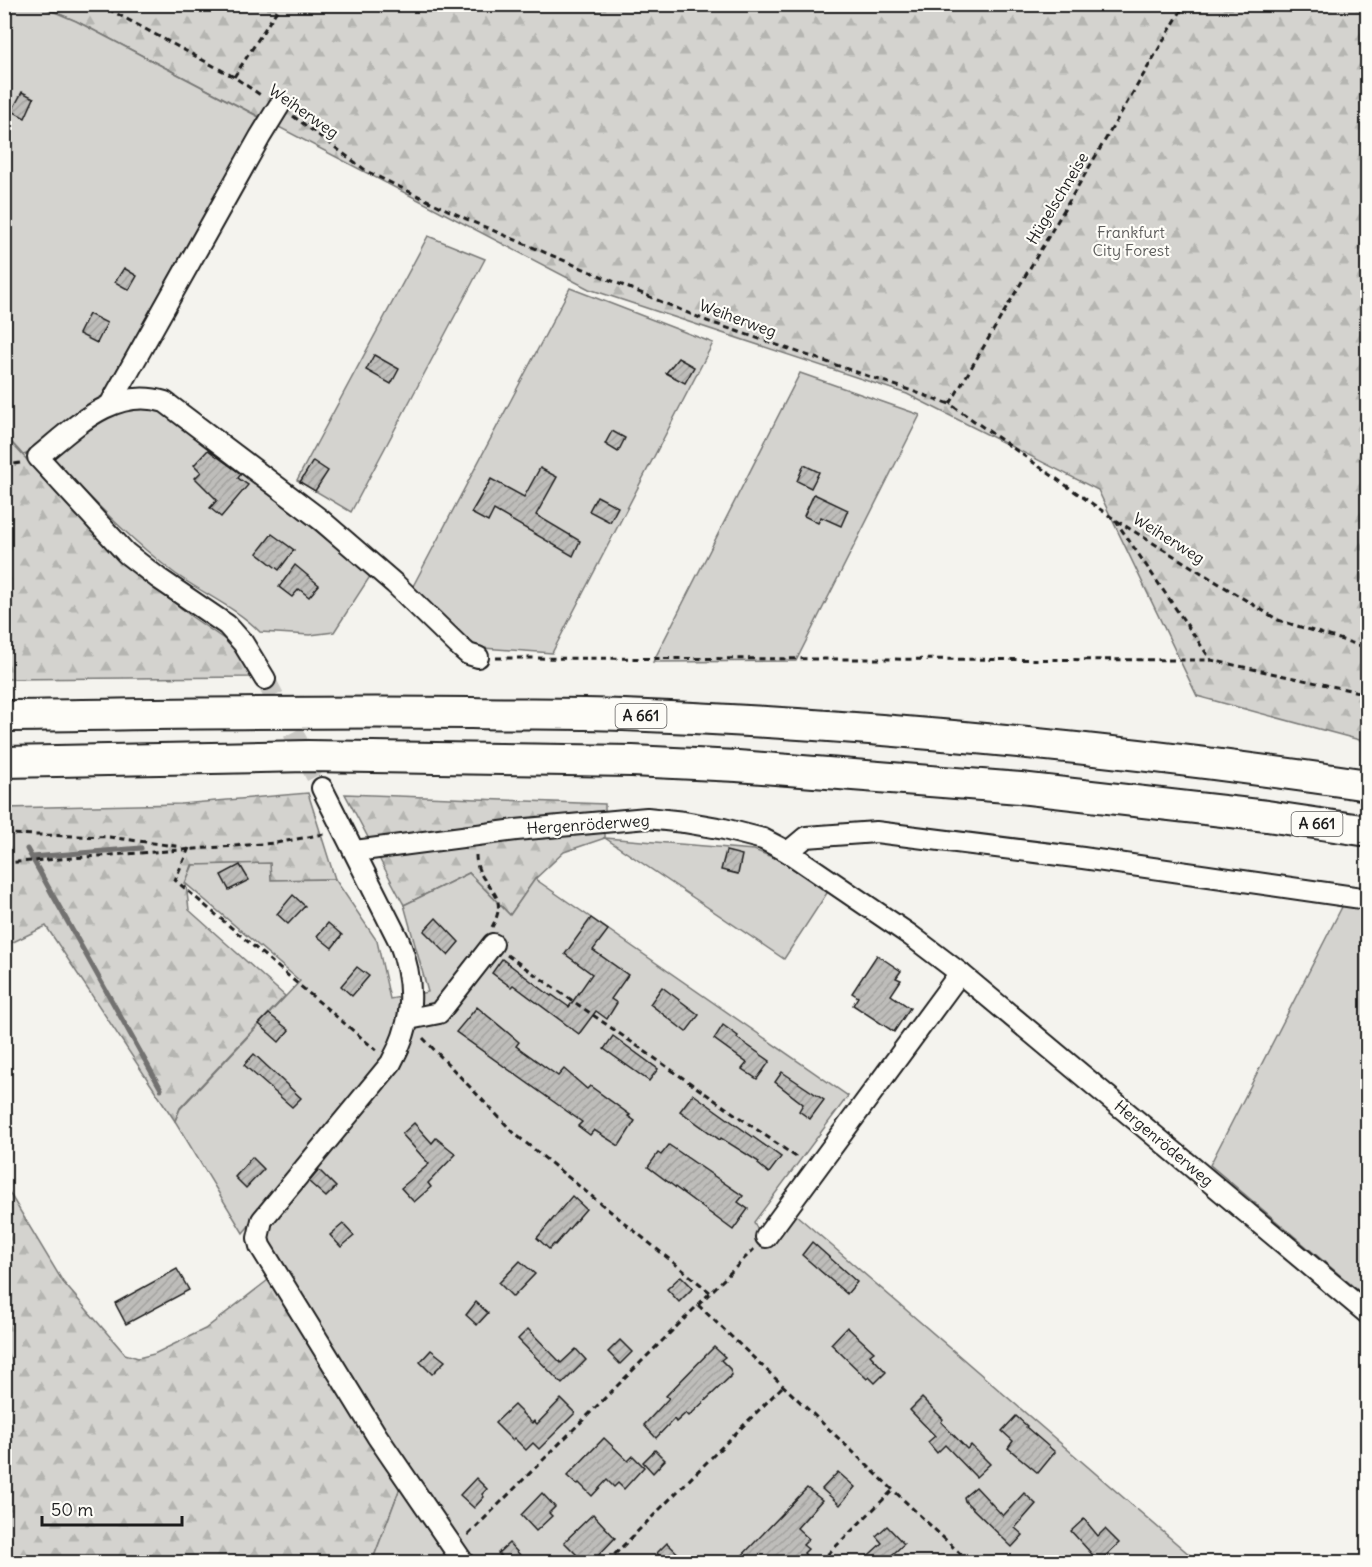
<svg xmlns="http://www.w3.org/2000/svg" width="1372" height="1567" font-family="Delius,sans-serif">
<defs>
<pattern id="forest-firs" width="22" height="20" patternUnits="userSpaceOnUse" patternTransform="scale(1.5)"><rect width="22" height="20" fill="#d4d3cf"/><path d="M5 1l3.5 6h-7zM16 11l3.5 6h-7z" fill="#b5b5b1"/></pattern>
<pattern id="building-hatch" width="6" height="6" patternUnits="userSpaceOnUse" patternTransform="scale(1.5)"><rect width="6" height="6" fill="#bebdba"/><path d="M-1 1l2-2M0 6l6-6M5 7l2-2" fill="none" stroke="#a3a29f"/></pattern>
</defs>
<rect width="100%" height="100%" fill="#f4f3ee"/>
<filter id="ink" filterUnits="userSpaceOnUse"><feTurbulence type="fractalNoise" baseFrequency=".0167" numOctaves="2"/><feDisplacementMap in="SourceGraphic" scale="12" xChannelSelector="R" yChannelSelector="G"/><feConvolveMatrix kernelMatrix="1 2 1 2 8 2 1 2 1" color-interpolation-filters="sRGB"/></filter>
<g filter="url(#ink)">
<g fill="url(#forest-firs)" stroke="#787876" stroke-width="1.5">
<path d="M 38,5 L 1367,5 L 1367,742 L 1197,696 L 1098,490 L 907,394 L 589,289 L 76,21 Z"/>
<path d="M 4,435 L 116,556 L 192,617 L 234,646 L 252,677 L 5,679 Z"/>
<path d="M 308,793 L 335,879 L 270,880 L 270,864 L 192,865 L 186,883 L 189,910 L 285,996 L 180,1108 L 175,1121 L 46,926 L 5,946 L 5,808 L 181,804 Z"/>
<path d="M 345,794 L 605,804 L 605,838 L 564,852 L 535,879 L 510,915 L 469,873 L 404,905 Z"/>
<path d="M 4,1184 L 63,1282 L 125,1354 L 138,1358 L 154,1354 L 205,1329 L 281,1270 L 406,1472 L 372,1562 L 5,1562 Z"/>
</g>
<g fill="#d4d3cf" stroke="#787876" stroke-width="1.5">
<path d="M 5,5 L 38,5 L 76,21 L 259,117 L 102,396 L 34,452 L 23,455 L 5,435 Z"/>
<path d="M 428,236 L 485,259 L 351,512 L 297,480 Z"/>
<path d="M 570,288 L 713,343 L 552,653 L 469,647 L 412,588 Z"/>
<path d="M 800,373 L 920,415 L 796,661 L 653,662 Z"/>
<path d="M 161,406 L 371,575 L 334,632 L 310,635 L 260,632 C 236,607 201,593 173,572 C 128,538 90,497 50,456 L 115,409 Z"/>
<path d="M 605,838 L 754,850 L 796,866 L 829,890 L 784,959 Z"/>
<path d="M 270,863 L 271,880 L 335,879 L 377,941 L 390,999 L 428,992 L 404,905 L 469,873 L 510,915 L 535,879 L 848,1096 L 754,1222 L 759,1233 L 771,1245 L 795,1214 L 1198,1562 L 372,1562 L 406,1472 L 252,1222 L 243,1233 L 175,1121 L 180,1109 L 300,981 L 185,883 L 193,865 Z"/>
<path d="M 1345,901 L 1367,905 L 1367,1298 L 1210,1165 Z"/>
</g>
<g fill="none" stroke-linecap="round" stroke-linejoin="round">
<g stroke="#72716f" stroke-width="5">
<path d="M 27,849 L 161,1089"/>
<path d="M 32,857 L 141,848"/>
</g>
</g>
<g fill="url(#building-hatch)" stroke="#1c1c1c" stroke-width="1.5">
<path d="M 22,92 L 34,98 L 25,118 L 12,111 Z"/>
<path d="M 124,268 L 137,276 L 129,290 L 115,282 Z"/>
<path d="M 89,314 L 107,323 L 97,343 L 79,334 Z"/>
<path d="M 374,355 L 399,369 L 391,384 L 366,370 Z"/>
<path d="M 678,358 L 694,367 L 685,383 L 666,373 Z"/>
<path d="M 612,431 L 625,438 L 618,452 L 605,444 Z"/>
<path d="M 208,450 L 241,474 L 238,478 L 248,485 L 221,517 L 210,508 L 217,500 L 195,478 L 201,472 L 194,465 Z"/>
<path d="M 313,461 L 328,471 L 315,491 L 300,482 Z"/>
<path d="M 804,465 L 819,472 L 811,488 L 797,481 Z"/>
<path d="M 540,468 L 557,477 L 536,515 L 580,541 L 573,556 L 494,510 L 488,522 L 471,513 L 491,479 L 524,497 Z"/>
<path d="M 814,494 L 848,510 L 841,526 L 821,517 L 818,523 L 804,516 Z"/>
<path d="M 597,496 L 618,507 L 610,522 L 589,511 Z"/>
<path d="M 272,534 L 294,550 L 279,570 L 257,553 Z"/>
<path d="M 295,565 L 319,585 L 309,597 L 299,589 L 292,597 L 279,587 Z"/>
<path d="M 726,851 L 742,855 L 738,874 L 721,870 Z"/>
<path d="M 240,865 L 249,880 L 229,890 L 221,875 Z"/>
<path d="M 293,895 L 305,906 L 288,924 L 277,914 Z"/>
<path d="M 436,918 L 459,942 L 448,955 L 424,931 Z"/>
<path d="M 591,918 L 608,930 L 593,950 L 628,975 L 611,999 L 617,1003 L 607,1019 L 596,1011 L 579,1034 L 513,985 L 511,987 L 492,973 L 502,959 L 551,996 L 552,995 L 569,1007 L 592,974 L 565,954 Z"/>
<path d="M 328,923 L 342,935 L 332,948 L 317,936 Z"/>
<path d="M 877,955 L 901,971 L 896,978 L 901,980 L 891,995 L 910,1008 L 894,1032 L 853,1005 L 858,997 L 852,993 Z"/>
<path d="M 357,967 L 369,976 L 352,996 L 341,986 Z"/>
<path d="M 662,987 L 699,1015 L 686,1032 L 650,1004 Z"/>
<path d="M 477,1007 L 519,1042 L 516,1046 L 558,1076 L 564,1069 L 587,1089 L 590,1086 L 630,1115 L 628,1116 L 635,1121 L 619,1146 L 594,1130 L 590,1135 L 578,1126 L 582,1122 L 456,1032 Z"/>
<path d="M 269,1014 L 289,1030 L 279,1042 L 259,1024 Z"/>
<path d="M 723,1025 L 738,1036 L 737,1038 L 770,1061 L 757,1079 L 742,1069 L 747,1063 L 714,1039 Z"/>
<path d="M 613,1036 L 658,1069 L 649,1081 L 604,1049 Z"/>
<path d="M 254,1054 L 301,1098 L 292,1107 L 244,1065 Z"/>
<path d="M 782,1072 L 824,1100 L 810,1119 L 799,1111 L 803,1104 L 775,1082 Z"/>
<path d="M 693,1094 L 781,1157 L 769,1173 L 758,1164 L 759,1162 L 721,1138 L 720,1140 L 680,1111 Z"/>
<path d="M 414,1123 L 432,1143 L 436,1138 L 456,1154 L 428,1183 L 431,1187 L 414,1202 L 401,1188 L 429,1164 L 402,1134 Z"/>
<path d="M 669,1145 L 743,1196 L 738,1202 L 748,1209 L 733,1230 L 648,1167 L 658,1153 L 661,1155 Z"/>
<path d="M 252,1157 L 264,1169 L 246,1188 L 235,1177 Z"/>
<path d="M 319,1170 L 336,1187 L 326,1197 L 309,1182 Z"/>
<path d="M 572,1196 L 586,1209 L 555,1245 L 554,1244 L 549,1249 L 537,1238 Z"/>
<path d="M 343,1224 L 354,1236 L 341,1247 L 330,1235 Z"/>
<path d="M 812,1242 L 857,1282 L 847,1294 L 802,1255 Z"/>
<path d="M 520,1261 L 535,1274 L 513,1297 L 499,1283 Z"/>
<path d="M 177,1269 L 189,1290 L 126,1324 L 115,1303 Z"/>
<path d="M 681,1276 L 693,1288 L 679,1302 L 667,1289 Z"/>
<path d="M 476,1302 L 488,1313 L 477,1325 L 466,1315 Z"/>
<path d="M 847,1327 L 874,1352 L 870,1355 L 886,1372 L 875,1383 L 869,1377 L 867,1379 L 831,1344 Z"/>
<path d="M 528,1329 L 561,1363 L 576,1349 L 586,1360 L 562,1384 L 518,1339 Z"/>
<path d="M 620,1340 L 632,1352 L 620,1364 L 608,1352 Z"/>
<path d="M 714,1347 L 725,1357 L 721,1360 L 730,1369 L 732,1375 L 689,1416 L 686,1413 L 676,1422 L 674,1419 L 656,1438 L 644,1425 L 669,1398 L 666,1396 Z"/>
<path d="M 431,1350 L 445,1361 L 432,1374 L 420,1362 Z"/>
<path d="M 922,1398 L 943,1419 L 941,1422 L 967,1449 L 971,1445 L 990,1464 L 976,1477 L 945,1445 L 937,1453 L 928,1442 L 935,1436 L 910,1410 Z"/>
<path d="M 561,1399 L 575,1413 L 539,1449 L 533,1443 L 526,1450 L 514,1438 L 512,1440 L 495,1423 L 514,1405 L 532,1423 L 534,1421 L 537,1424 Z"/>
<path d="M 1016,1416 L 1027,1426 L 1026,1427 L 1055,1452 L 1038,1473 L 1008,1448 L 1013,1441 L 1002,1431 Z"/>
<path d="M 604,1438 L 628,1461 L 633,1456 L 644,1467 L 624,1489 L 618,1483 L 614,1487 L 607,1480 L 592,1496 L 579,1483 L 577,1485 L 567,1476 Z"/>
<path d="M 655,1450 L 665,1460 L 653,1473 L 643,1462 Z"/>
<path d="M 838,1472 L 855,1487 L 840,1505 L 822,1489 Z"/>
<path d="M 476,1478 L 487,1489 L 482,1494 L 484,1497 L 474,1508 L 460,1495 Z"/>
<path d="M 976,1487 L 1003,1516 L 1024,1493 L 1036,1504 L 1015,1528 L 1023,1535 L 1012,1547 L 965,1501 L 964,1497 Z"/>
<path d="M 807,1488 L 822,1500 L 797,1528 L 809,1539 L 803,1545 L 808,1549 L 804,1553 L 813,1563 L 735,1563 Z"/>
<path d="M 542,1493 L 555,1507 L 549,1513 L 552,1516 L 536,1531 L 521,1515 Z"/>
<path d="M 593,1514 L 615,1538 L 591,1563 L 585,1563 L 564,1542 Z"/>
<path d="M 1084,1519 L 1098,1536 L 1105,1529 L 1119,1543 L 1099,1562 L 1071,1531 Z"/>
<path d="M 887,1526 L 904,1544 L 883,1563 L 860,1563 L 882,1543 L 876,1536 Z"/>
<path d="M 509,1543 L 520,1555 L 512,1563 L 507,1563 L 498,1553 Z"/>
<path d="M 667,1543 L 688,1563 L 666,1563 L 657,1553 Z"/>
</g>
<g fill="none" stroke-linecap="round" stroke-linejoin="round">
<path stroke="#c9c8c4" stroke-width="20" stroke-dasharray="20 10" stroke-linecap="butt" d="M 265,679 L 322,788"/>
<defs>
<g id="minor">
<path d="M 111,403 L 260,137 L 279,106"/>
<path d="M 265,679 L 243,643 L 227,625 L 158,578 L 126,553 L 38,457 C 75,427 114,386 165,402 L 321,520 L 395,584 L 460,647 L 468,654 L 478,657"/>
<path d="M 322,788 L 399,941 C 416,986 414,1021 391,1063 L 262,1220 L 258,1238 L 260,1246 L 377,1436 L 463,1562"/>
<path d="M 355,851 L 516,830 L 647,818 L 684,822 L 724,829 L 763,839 L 788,852 L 910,935 L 960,973 L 1368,1314"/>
<path d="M 788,852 L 806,837 L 876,832 L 1083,858 L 1368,899"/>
<path d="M 409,1019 L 439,1013 L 493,944"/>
<path d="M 766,1237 L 960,973"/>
</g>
<g id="highway">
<path d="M 4,716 C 160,714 316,711 471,713 C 522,714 572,713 623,715 C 872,724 1121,749 1368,785"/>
<path d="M 4,762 L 308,756 L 632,761 L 737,766 L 1020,788 L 1267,816 L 1368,831"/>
</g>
</defs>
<use href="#minor" stroke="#1c1c1c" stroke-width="24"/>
<use href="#highway" stroke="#1c1c1c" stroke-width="34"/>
<g stroke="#1c1c1c" stroke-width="3" stroke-dasharray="6 4.5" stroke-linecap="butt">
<path d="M 99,4 L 234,77 L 262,96"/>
<path d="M 234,77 L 281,4"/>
<path d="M 293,116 L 368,172 L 473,222 L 707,321 L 950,404 L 1114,519 L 1278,620 L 1368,648"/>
<path d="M 950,404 L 1185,4"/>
<path d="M 4,466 L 20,463"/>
<path d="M 1115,520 L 1211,660 L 1368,694"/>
<path d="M 496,658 L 1211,660"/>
<path d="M 4,834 L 109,837 L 182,847"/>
<path d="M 189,848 L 175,880 L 376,1050"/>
<path d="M 476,855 C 476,889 513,889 492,927"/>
<path d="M 4,863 L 276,843 L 324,834"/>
<path d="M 507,955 L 799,1159"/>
<path d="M 423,1038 L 515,1134 L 711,1293"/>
<path d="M 698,1305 L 969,1562"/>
<path d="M 468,1535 L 754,1249"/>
<path d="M 607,1562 L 783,1386"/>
<path d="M 820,1562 L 893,1490"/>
</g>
<use href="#minor" stroke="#fdfcf7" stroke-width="20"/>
<use href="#highway" stroke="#fdfcf7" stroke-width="30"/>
</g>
</g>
<g text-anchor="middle" stroke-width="4.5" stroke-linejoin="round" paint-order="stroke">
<g fill="#fdfcf7" stroke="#605f5e" stroke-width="1.5">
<rect x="615.5" y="704" width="51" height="24" rx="4.5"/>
<rect x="1291.5" y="812" width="51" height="24" rx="4.5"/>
</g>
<g font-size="15" font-weight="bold" fill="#1c1c1c">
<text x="641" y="721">A 661</text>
<text x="1317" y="829">A 661</text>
</g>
<g font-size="16" fill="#1c1c1c" stroke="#fdfcf7">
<text transform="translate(304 111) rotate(35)" y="6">Weiherweg</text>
<text transform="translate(1057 198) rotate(-59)" y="6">Hügelschneise</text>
<text transform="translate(738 318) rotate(20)" y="6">Weiherweg</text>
<text transform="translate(1169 538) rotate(32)" y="6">Weiherweg</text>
<text transform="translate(588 824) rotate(-4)" y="6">Hergenröderweg</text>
<text transform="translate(1164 1143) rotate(40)" y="6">Hergenröderweg</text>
</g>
<g font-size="16" fill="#5c5c5b" stroke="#fdfcf7">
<text x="1131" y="238">Frankfurt<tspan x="1131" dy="18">City Forest</tspan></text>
</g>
</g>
<rect width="1372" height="1567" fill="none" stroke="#fdfcf7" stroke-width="24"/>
<rect x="12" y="12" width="1348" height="1543" fill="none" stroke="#1c1c1c" stroke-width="2" filter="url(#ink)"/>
<path d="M42 1516v9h140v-9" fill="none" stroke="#1c1c1c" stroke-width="3"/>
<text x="51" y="1516" font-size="18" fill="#1c1c1c" stroke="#fdfcf7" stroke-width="4.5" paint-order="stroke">50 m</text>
</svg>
